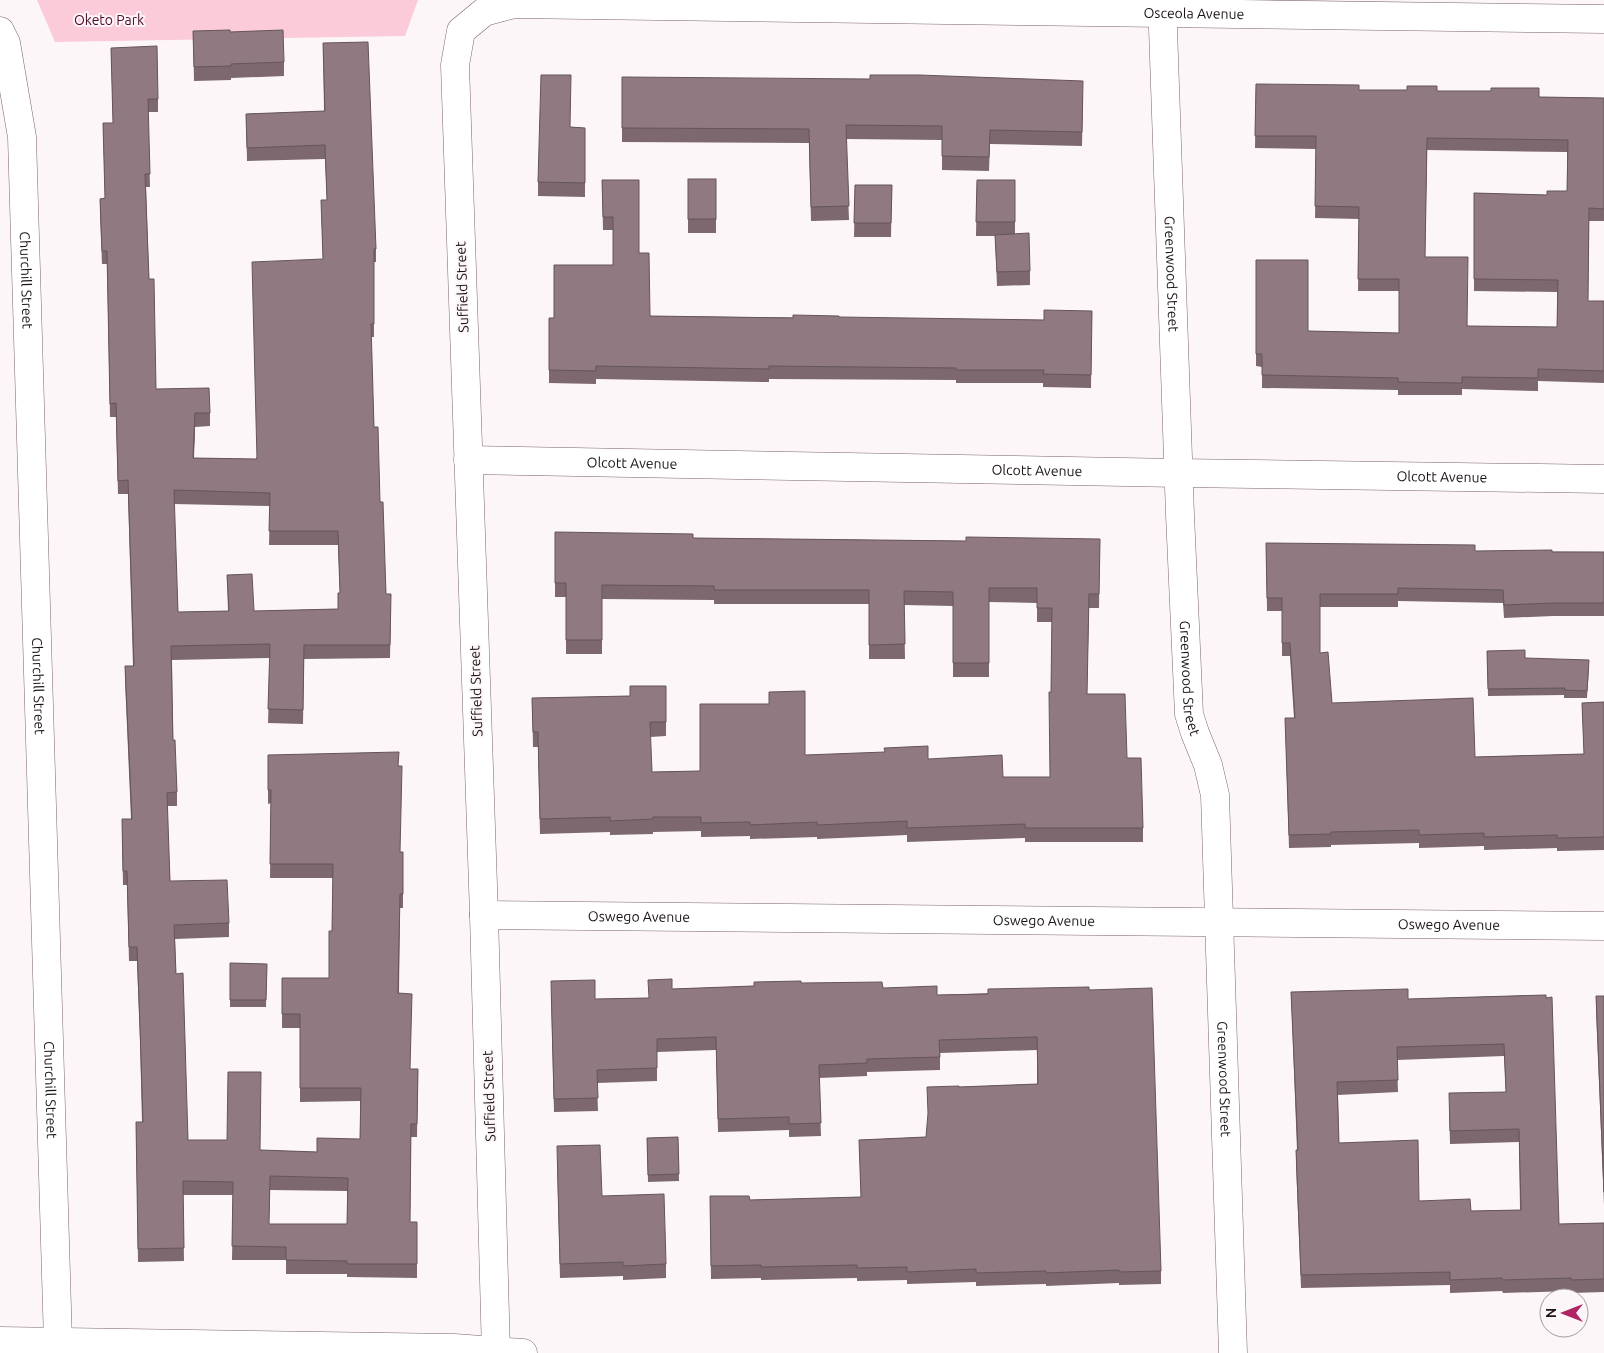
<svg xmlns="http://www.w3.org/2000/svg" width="1604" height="1353" font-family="Ubuntu,sans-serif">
<rect width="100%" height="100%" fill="#fcf6f8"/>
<path fill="#fccbda" d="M 37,0 L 418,0 L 405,36 L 55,42 Z"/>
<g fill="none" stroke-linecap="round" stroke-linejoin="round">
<defs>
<g id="minor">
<path id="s1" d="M 1162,0 L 1180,515 L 1189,714 L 1195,733 L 1208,765 L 1215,795 L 1233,1353"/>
<path id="s2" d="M 0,31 L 6,43 L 22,137 L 58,1342"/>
<path id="s3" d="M 468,460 L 1178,473 L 1604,479"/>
<path id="s4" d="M 484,915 L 1604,926"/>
<path d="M 0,1341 L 454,1348 L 523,1353"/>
<path id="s5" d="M 496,1353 L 484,915 L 455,65 L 461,31 L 484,12 L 514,4 L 1604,19"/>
</g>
</defs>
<use href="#minor" stroke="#7b656c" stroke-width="29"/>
<use href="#minor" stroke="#fff" stroke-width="28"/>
</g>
<g fill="#7c686e" fill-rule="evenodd">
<path d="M 193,31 L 230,32 L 284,62 L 284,76 L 231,78 L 231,80 L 194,81 Z"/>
<path d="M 323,43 L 376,249 L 376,262 L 374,262 L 374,337 L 371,337 L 374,427 L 386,594 L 391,607 L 390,658 L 304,659 L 303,724 L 268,723 L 270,658 L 172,660 L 173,740 L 177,792 L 177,806 L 167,806 L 170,881 L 229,923 L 229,937 L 175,939 L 176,974 L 188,1140 L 260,1150 L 317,1152 L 360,1139 L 360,1101 L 300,1102 L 300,1028 L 282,1028 L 282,978 L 329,978 L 332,931 L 333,878 L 270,878 L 271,803 L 268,804 L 268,755 L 399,766 L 400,852 L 403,852 L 403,908 L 400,908 L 399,993 L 410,1069 L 418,1069 L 417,1137 L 411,1137 L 410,1222 L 417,1222 L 417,1278 L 347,1277 L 347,1274 L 286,1274 L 286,1260 L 232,1260 L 233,1195 L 183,1195 L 184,1261 L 138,1262 L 136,1122 L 142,1122 L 140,1040 L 137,961 L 129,961 L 127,885 L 123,885 L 122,833 L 122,819 L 131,819 L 125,680 L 125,666 L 133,666 L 128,494 L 118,494 L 116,417 L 110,417 L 107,264 L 102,264 L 100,212 L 100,199 L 105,198 L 103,123 L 113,123 L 111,48 L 158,99 L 158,112 L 148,112 L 150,187 L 146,187 L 149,279 L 156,389 L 210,413 L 210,426 L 195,427 L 194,458 L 256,459 L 323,259 L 321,200 L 327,200 L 325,159 L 247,161 L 246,114 L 324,111 ZM 174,504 L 270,506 L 269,545 L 338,545 L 340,593 L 338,609 L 254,611 L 227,575 L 228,611 L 178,612 ZM 270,1190 L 347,1191 L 347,1224 L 269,1224 Z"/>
<path d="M 622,77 L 1083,95 L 1082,146 L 990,144 L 989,171 L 942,170 L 942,140 L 846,139 L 849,220 L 811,221 L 809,143 L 622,142 Z"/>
<path d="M 1256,84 L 1359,90 L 1437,91 L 1539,97 L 1604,98 L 1604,221 L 1589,221 L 1588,301 L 1604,301 L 1604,383 L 1538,381 L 1538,391 L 1462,389 L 1462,395 L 1398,395 L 1398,390 L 1262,388 L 1262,367 L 1256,366 L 1256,260 L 1308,331 L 1399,333 L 1399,291 L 1358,291 L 1359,219 L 1315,218 L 1316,149 L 1255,148 ZM 1427,150 L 1567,152 L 1567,191 L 1547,195 L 1474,193 L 1474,291 L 1557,292 L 1557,327 L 1468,326 L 1425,257 Z"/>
<path d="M 570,127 L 585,128 L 585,197 L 538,196 L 538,182 Z"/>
<rect x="688" y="179" width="28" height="54"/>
<path d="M 602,180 L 639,253 L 650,316 L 1044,320 L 1092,311 L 1091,388 L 1043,387 L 1043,383 L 956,383 L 956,380 L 769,379 L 769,382 L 596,379 L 596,384 L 549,383 L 549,318 L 554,318 L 613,265 L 613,230 L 603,230 Z"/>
<path d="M 977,180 L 1015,180 L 1015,234 L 1030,271 L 1030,285 L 997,286 L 995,236 L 976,236 Z"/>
<path d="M 855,185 L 892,185 L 891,237 L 854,237 Z"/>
<path d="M 555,532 L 693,538 L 966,541 L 1100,539 L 1099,608 L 1089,608 L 1087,694 L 1127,758 L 1143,828 L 1143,842 L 1025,842 L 1025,838 L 907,842 L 907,835 L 817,839 L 817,837 L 750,839 L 750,836 L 701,837 L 701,831 L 653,832 L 653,834 L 610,835 L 610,832 L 540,834 L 538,747 L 533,747 L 532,698 L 630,696 L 666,686 L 666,736 L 650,737 L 652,772 L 700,771 L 805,755 L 928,759 L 1003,777 L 1050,777 L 1052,622 L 1037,622 L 1037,603 L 989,602 L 989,677 L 953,677 L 953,606 L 904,605 L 905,659 L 869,659 L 869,604 L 714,604 L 714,600 L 602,599 L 602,654 L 566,654 L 566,597 L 555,597 Z"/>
<path d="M 1266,543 L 1475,551 L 1604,552 L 1604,616 L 1553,616 L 1504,618 L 1503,603 L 1398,601 L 1398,607 L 1320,607 L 1320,653 L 1332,703 L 1475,757 L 1584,754 L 1582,703 L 1604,702 L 1604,850 L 1557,851 L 1557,848 L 1484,850 L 1484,846 L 1419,848 L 1419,843 L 1331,845 L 1331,847 L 1289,848 L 1285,718 L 1294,718 L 1290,656 L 1282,656 L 1282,611 L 1267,611 Z"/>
<path d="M 1487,651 L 1525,658 L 1589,667 L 1587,698 L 1564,698 L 1564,695 L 1488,696 Z"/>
<path d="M 230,963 L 267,964 L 266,1007 L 230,1007 Z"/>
<path d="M 801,983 L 883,988 L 937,995 L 1089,990 L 1161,1271 L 1161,1284 L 1119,1285 L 1119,1283 L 1046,1286 L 1046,1284 L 976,1286 L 976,1282 L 907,1284 L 907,1280 L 857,1281 L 857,1278 L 761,1280 L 761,1278 L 711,1279 L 710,1196 L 750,1200 L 861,1197 L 859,1140 L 926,1137 L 959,1087 L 1037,1084 L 1037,1050 L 940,1053 L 940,1070 L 867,1072 L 867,1076 L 819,1078 L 821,1136 L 789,1137 L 789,1130 L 718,1132 L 716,1050 L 657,1052 L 657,1081 L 597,1083 L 598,1111 L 554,1112 L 551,994 L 595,999 L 648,998 L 672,989 L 754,986 Z"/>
<path d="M 1291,992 L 1408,999 L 1546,995 L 1559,1224 L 1604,1223 L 1604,1292 L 1571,1293 L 1571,1291 L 1503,1293 L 1502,1291 L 1450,1293 L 1450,1285 L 1301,1288 L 1296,1163 L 1296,1150 L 1297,1150 ZM 1504,1056 L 1506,1092 L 1449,1106 L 1450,1144 L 1519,1142 L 1520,1210 L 1471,1211 L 1419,1201 L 1339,1143 L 1338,1095 L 1398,1092 L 1397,1060 Z"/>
<path d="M 1596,996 L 1604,996 L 1604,1205 L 1596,1009 Z"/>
<path d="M 678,1137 L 679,1181 L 648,1182 L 647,1138 Z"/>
<path d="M 557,1160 L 602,1196 L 666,1264 L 666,1278 L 623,1280 L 623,1276 L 560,1278 Z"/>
</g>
<path fill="#65555a" d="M 195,413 L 195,427 L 193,472 L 193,458 Z"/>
<g fill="#907980" stroke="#65555a" fill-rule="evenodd">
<path d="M 230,30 L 230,32 L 283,30 L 284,62 L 231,64 L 231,66 L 194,67 L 193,31 Z"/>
<path d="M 368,42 L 376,249 L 374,249 L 374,324 L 371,324 L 374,427 L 378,427 L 380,502 L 383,502 L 386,594 L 391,594 L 390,645 L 304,645 L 303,710 L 268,709 L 270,644 L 171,646 L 173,740 L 175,740 L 177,792 L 167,793 L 170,881 L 227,880 L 229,923 L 174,925 L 176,974 L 183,973 L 188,1140 L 227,1140 L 228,1072 L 261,1072 L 260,1150 L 317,1152 L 317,1138 L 360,1139 L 361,1088 L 300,1088 L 300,1014 L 282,1014 L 282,978 L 329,978 L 329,931 L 332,931 L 333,864 L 270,864 L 271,790 L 268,790 L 268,755 L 399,752 L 398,766 L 402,766 L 400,852 L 403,852 L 403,894 L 400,894 L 398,993 L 412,994 L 410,1069 L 418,1069 L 417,1124 L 411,1124 L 410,1222 L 417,1222 L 417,1264 L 347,1264 L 347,1261 L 286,1260 L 286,1247 L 232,1246 L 233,1182 L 183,1181 L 184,1248 L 138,1249 L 136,1122 L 143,1122 L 140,1027 L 137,947 L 129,947 L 127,871 L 123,871 L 122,819 L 132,819 L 125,666 L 134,666 L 128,480 L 118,481 L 116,403 L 110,404 L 107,251 L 102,251 L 100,199 L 105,198 L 103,123 L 113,123 L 111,48 L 157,46 L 158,99 L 148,99 L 150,174 L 145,174 L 149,279 L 154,279 L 156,389 L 209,388 L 210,413 L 195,413 L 193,458 L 257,459 L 252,262 L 323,259 L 321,200 L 327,200 L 325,145 L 247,148 L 246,114 L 325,111 L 323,43 ZM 174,490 L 270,493 L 269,531 L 338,531 L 340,593 L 338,593 L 338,609 L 254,611 L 252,574 L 227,575 L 229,611 L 178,612 ZM 270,1176 L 348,1178 L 347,1224 L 269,1224 Z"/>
<path d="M 541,75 L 571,75 L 570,127 L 585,128 L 585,183 L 538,182 Z"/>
<path d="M 870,75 L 919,75 L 1083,81 L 1082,132 L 990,130 L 989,157 L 942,156 L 942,126 L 846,125 L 849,206 L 811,207 L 809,129 L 622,128 L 622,77 L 870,79 Z"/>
<path d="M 1256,84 L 1359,85 L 1359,90 L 1407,90 L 1407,86 L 1437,86 L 1437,91 L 1491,91 L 1491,88 L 1539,88 L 1539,97 L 1604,98 L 1604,209 L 1589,208 L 1588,301 L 1604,301 L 1604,371 L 1538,369 L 1538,378 L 1462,377 L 1462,383 L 1398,382 L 1398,378 L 1262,375 L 1262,354 L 1256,354 L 1256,260 L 1308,260 L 1308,331 L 1399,333 L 1399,279 L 1358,279 L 1359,207 L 1315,206 L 1316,136 L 1255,136 ZM 1427,138 L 1568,140 L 1567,191 L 1547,191 L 1547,195 L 1474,193 L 1474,279 L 1558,280 L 1557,327 L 1467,326 L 1468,257 L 1425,257 Z"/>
<rect x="688" y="179" width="28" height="40"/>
<path d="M 602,180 L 639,180 L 639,253 L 649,253 L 650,316 L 793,318 L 793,315 L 839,316 L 839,317 L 1044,320 L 1044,310 L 1092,311 L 1091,375 L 1043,374 L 1044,370 L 956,370 L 956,368 L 769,366 L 769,369 L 596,366 L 596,371 L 549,370 L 549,318 L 554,318 L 554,265 L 613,265 L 613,217 L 603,217 Z"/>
<path d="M 977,180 L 1015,180 L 1015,222 L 976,222 Z"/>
<path d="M 855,185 L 892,185 L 891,223 L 854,223 Z"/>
<path d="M 1029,233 L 1030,271 L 997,272 L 995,235 Z"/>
<path d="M 555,532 L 693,534 L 693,538 L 966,541 L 966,537 L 1100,539 L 1099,594 L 1089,594 L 1087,694 L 1125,694 L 1127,758 L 1141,758 L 1143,828 L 1025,828 L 1025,824 L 907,828 L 907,821 L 817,825 L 817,822 L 750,825 L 750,822 L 701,823 L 701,817 L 653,817 L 653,819 L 610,821 L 610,817 L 540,819 L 538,732 L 533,732 L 532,698 L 630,696 L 630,686 L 666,686 L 666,722 L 650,722 L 652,772 L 700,771 L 700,704 L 769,704 L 769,692 L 805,691 L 805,755 L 885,752 L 884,748 L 928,746 L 928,759 L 1002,755 L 1003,777 L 1050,777 L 1049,692 L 1051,692 L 1052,608 L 1037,608 L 1037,588 L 989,588 L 989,663 L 953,663 L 953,592 L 904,591 L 905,644 L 869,645 L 869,590 L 714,590 L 714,586 L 602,585 L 602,640 L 566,640 L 566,583 L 555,583 Z"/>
<path d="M 1266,543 L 1475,545 L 1475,551 L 1552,550 L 1552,552 L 1604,552 L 1604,603 L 1553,603 L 1504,605 L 1503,590 L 1398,588 L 1398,594 L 1320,594 L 1320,653 L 1328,652 L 1332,703 L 1473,698 L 1475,757 L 1584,754 L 1582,703 L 1604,702 L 1604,837 L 1557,838 L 1557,835 L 1484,837 L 1484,833 L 1419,835 L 1419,830 L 1331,832 L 1331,834 L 1289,835 L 1285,718 L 1295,718 L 1290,643 L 1282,643 L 1282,598 L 1267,598 Z"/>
<path d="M 1525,650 L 1525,658 L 1589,660 L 1587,691 L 1564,690 L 1565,688 L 1488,689 L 1487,651 Z"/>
<path d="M 230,963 L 267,964 L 266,1000 L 230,1000 Z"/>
<path d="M 672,979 L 672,989 L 754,986 L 754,982 L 801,981 L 801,983 L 882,982 L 883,988 L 937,986 L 937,995 L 988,994 L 988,989 L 1089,987 L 1089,990 L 1152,988 L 1161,1271 L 1119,1272 L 1119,1270 L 1046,1273 L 1046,1271 L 976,1273 L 976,1269 L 907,1272 L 907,1267 L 857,1268 L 857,1265 L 761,1267 L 761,1265 L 711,1266 L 710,1196 L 749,1196 L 750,1200 L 861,1197 L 859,1140 L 926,1137 L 928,1113 L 927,1087 L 959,1086 L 959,1087 L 1038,1084 L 1037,1037 L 939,1040 L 940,1057 L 867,1059 L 867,1063 L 819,1065 L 821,1123 L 789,1124 L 789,1117 L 718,1119 L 716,1037 L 657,1039 L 657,1068 L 597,1070 L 598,1098 L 554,1099 L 551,981 L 595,980 L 595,999 L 649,998 L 648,980 Z"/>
<path d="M 1408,989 L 1408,999 L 1546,995 L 1546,998 L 1552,997 L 1559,1224 L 1604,1223 L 1604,1279 L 1571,1280 L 1571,1278 L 1503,1280 L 1502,1278 L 1450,1280 L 1450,1272 L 1301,1275 L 1296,1150 L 1298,1150 L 1291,992 ZM 1504,1044 L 1506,1092 L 1449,1093 L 1450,1131 L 1519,1129 L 1521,1210 L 1471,1211 L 1470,1199 L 1419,1201 L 1418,1140 L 1339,1143 L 1337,1082 L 1398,1080 L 1397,1047 Z"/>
<path d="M 1596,996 L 1604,996 L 1604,1192 Z"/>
<path d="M 678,1137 L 679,1174 L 648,1175 L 647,1138 Z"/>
<path d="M 600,1145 L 602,1196 L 664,1194 L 666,1264 L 623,1266 L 623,1262 L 560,1264 L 557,1146 Z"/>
</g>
<g text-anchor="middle" stroke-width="4" stroke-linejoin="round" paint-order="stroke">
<g font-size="14" fill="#1c1416" stroke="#fcf6f8">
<text dy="5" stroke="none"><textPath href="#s5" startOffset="2064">Osceola Avenue</textPath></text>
<text dy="5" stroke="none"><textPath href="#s1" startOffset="274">Greenwood Street</textPath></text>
<text dy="5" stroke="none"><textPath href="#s2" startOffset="252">Churchill Street</textPath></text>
<text transform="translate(462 287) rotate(-92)" y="5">Suffield Street</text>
<text dy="5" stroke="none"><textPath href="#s3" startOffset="164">Olcott Avenue</textPath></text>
<text dy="5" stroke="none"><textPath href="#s3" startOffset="569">Olcott Avenue</textPath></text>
<text dy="5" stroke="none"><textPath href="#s3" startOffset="974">Olcott Avenue</textPath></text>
<text dy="5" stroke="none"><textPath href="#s1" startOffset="679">Greenwood Street</textPath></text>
<text dy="5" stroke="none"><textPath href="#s2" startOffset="658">Churchill Street</textPath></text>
<text transform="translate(476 691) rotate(-92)" y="5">Suffield Street</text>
<text dy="5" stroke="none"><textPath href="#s4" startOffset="155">Oswego Avenue</textPath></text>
<text dy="5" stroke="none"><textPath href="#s4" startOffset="560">Oswego Avenue</textPath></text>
<text dy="5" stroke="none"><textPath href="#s4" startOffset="965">Oswego Avenue</textPath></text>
<text dy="5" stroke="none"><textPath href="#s1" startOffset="1084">Greenwood Street</textPath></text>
<text dy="5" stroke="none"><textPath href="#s2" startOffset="1062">Churchill Street</textPath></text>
<text transform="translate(489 1096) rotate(-92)" y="5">Suffield Street</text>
</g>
<g font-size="14" fill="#500b2b" stroke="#fcf6f8">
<text x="109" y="25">Oketo Park</text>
</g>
</g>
<g transform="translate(1564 1313) rotate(270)"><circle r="24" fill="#fcf6f8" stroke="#a29c9e"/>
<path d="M0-4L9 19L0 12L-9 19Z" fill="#ae2464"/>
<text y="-8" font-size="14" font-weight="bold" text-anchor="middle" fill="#1c1416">N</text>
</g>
</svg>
